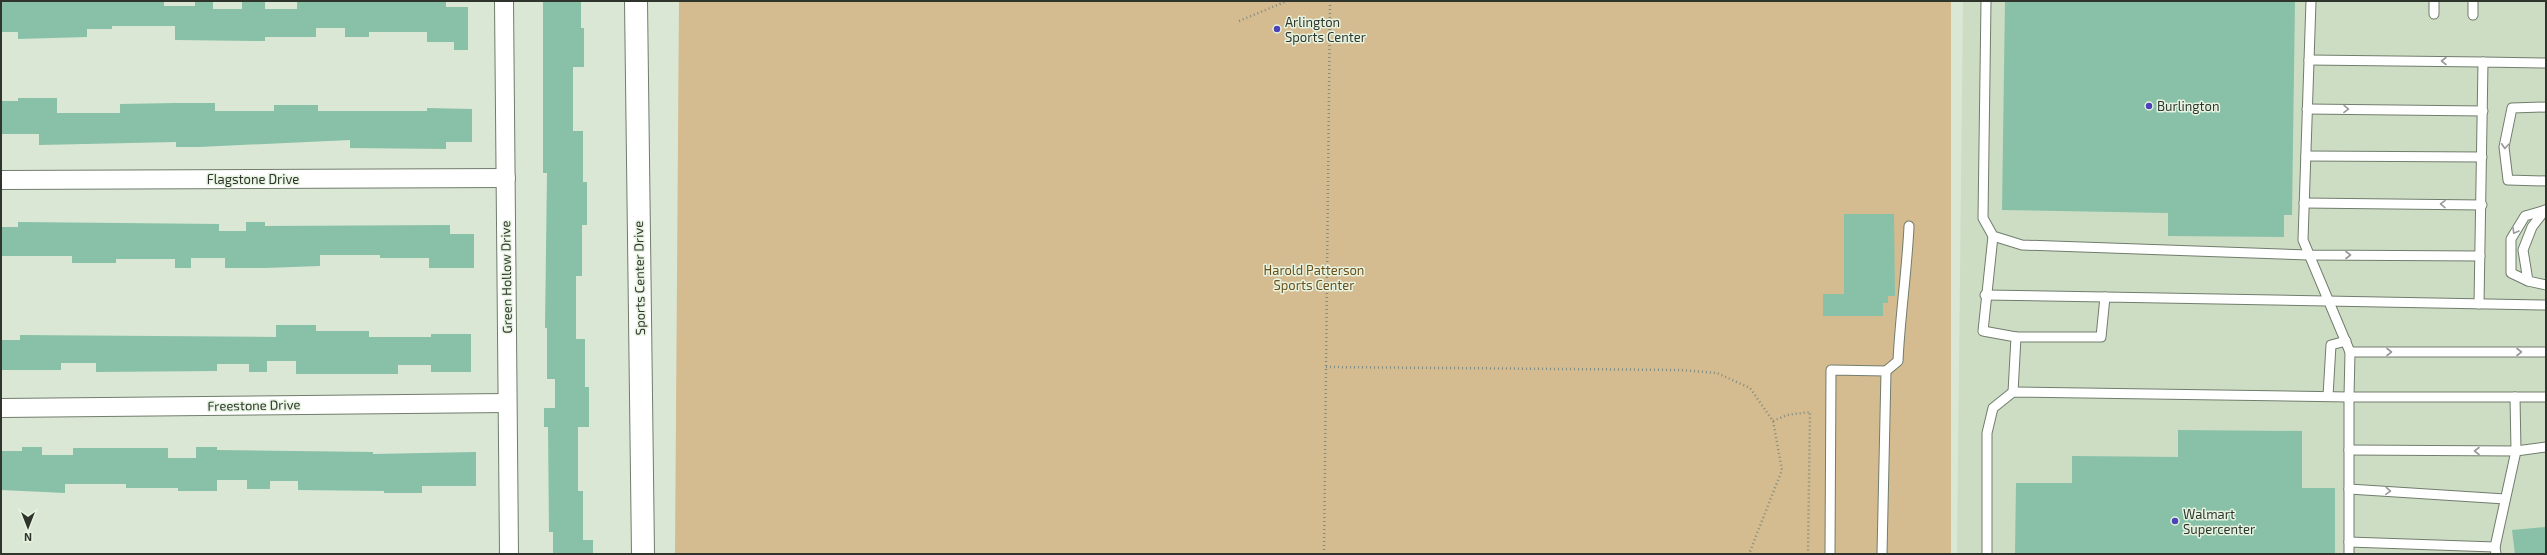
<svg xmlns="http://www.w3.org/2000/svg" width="2547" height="555" font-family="'Exo 2',sans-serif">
<rect width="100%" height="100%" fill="#dae7d4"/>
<path fill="#ccddc4" d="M 1963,1 L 2546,1 L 2546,554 L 1957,554 Z"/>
<path fill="#d5bb90" d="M 679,1 L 1951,1 L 1951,554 L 675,554 Z"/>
<g fill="#88c1a7">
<path d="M 1,1 L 164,1 L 164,6 L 195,6 L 195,1 L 213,1 L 213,9 L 242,9 L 242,1 L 265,1 L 265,9 L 297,9 L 297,1 L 446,1 L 446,7 L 468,7 L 468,50 L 454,50 L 454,42 L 427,42 L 427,32 L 369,32 L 369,37 L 345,37 L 345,28 L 316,28 L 316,37 L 265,37 L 265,41 L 175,40 L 175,26 L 112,26 L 112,29 L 87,29 L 87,37 L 18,39 L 18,32 L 1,32 Z"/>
<path d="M 543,1 L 581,1 L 581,28 L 584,28 L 584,67 L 573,67 L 573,131 L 583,131 L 583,182 L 587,182 L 587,225 L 582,225 L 582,276 L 576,276 L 576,339 L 585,339 L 585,387 L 589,387 L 589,427 L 578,427 L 578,491 L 583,491 L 583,540 L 593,540 L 593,554 L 553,554 L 553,532 L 549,532 L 548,427 L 544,427 L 544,408 L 555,408 L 555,379 L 547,379 L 547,328 L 545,328 L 547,173 L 543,173 Z"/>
<path d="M 2005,1 L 2295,1 L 2292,215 L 2284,215 L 2284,237 L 2168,236 L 2168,213 L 2002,210 Z"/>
<path d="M 18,98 L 57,98 L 57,113 L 120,113 L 120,104 L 176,103 L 215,103 L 215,111 L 274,111 L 274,105 L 318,105 L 318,111 L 427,111 L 427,108 L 472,109 L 472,142 L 446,142 L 446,149 L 350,148 L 350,140 L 199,147 L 176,147 L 176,142 L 39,145 L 39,134 L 1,134 L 1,101 L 18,101 Z"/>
<path d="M 1844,214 L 1894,214 L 1895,296 L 1888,296 L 1888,303 L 1883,303 L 1883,316 L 1823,316 L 1823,294 L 1844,294 Z"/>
<path d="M 18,222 L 219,224 L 219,231 L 246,231 L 246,222 L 265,222 L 265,226 L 450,225 L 450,234 L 474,234 L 474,268 L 429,268 L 429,258 L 380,258 L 380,255 L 320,255 L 320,266 L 265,268 L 225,268 L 225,258 L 191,258 L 191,268 L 175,268 L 175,259 L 116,259 L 116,263 L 72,263 L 72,256 L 1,256 L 1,227 L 18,227 Z"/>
<path d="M 276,325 L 316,325 L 316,331 L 369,331 L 369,337 L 431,337 L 431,334 L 471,334 L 471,372 L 431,372 L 431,365 L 398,365 L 398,374 L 296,374 L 296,361 L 267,361 L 267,372 L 249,372 L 249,364 L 217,364 L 217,371 L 96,372 L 96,363 L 61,363 L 61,370 L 1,370 L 1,340 L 20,340 L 20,335 L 276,337 Z"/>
<path d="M 2178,430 L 2302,431 L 2302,488 L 2335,488 L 2335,554 L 2015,554 L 2016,483 L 2072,483 L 2072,456 L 2178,457 Z"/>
<path d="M 22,447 L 42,447 L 42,455 L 73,455 L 73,448 L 168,448 L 168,458 L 196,458 L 196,447 L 217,447 L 217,450 L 373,452 L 373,454 L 476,452 L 476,486 L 422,486 L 422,493 L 384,493 L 384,491 L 298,490 L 298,481 L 270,481 L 270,489 L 247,489 L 247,480 L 217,480 L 217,491 L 178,491 L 178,488 L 126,488 L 126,484 L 65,484 L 65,493 L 1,490 L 1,451 L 22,451 Z"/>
<path d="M 2546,527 L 2546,554 L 2515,554 L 2512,530 Z"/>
</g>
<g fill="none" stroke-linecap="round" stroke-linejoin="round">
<defs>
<g id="service">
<path d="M 1986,1 L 1983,218 L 1993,236 L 2022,245 L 2309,255 L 2480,256"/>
<path d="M 2434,1 L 2434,14"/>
<path d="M 2473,1 L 2473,15"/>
<path d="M 2309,60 L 2483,62"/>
<path d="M 2546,107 L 2512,108 L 2504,147 L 2508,180 L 2546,181"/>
<path d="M 2307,109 L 2483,111"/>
<path d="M 2306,156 L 2482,157"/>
<path d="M 2304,203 L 2482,205"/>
<path d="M 2545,210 L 2532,227 L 2523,250 L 2528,281 L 2546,285"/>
<path d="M 1993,236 L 1983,331 L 2016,337 L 2101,337 L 2105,297 L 2546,305"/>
<path d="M 2528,281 L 2511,273 L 2511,239 L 2525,216 L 2546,210"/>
<path d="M 1985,295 L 2105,297"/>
<path d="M 2479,304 L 2483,62 L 2546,63"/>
<path d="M 2350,352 L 2546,352"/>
<path d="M 1886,371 L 1898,361 C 1900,316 1907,271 1909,226"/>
<path d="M 2013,392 L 2016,337"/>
<path d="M 2328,396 L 2331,345 L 2346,341"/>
<path d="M 2349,450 L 2516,451 L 2546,447"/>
<path d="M 2349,489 L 2505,499"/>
<path d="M 2349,542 L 2495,547"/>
<path d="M 1830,554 L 1831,370 L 1886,371 L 1882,554"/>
<path d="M 1987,554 L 1987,433 L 1993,408 L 2013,392 L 2349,397 L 2350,352 L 2303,240 L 2311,1"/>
<path d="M 2349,554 L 2349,397 L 2546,397"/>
<path d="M 2496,554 L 2495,547 L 2516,451 L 2515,397"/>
</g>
<g id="minor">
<path d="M 504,1 L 509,554"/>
<path d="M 1,180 L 506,178"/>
<path d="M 1,408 L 507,403"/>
</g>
<path id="tertiary" d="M 636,1 L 643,554"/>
</defs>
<use href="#service" stroke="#717d6c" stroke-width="11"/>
<use href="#minor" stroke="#717d6c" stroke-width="20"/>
<use href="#tertiary" stroke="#717d6c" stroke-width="24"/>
<g stroke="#838c7f" stroke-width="2.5" stroke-dasharray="1 3" stroke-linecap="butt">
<path d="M 1239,21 L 1287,1"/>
<path d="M 1326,367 L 1681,370 L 1717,373 L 1750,388 L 1773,421 L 1782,470 L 1749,554"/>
<path d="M 1773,421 L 1787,415 L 1810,412 L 1808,554"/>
<path d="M 1324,554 L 1330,1"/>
</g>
<use href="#service" stroke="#fff" stroke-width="9"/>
<use href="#minor" stroke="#fff" stroke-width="18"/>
<use href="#tertiary" stroke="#fff" stroke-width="22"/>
</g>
<defs><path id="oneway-chevron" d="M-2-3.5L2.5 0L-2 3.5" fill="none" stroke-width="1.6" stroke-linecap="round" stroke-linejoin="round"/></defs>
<g stroke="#979a96">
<use href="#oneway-chevron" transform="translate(2444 61) rotate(-180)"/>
<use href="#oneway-chevron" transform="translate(2346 109) rotate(1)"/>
<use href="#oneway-chevron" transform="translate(2505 146) rotate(94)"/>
<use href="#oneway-chevron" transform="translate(2443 204) rotate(-179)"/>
<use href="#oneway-chevron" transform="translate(2515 231) rotate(121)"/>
<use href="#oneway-chevron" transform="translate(2348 255)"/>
<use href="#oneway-chevron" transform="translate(2389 352)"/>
<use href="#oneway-chevron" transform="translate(2519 352)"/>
<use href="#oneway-chevron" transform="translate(2477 451) rotate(-180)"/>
<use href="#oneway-chevron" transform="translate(2388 491) rotate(4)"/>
</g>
<g fill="#4b43ba" stroke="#e7f4e1" stroke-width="1.5">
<circle cx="1277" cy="29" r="4"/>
<circle cx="2149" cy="106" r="4"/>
<circle cx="2175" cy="521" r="4"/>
</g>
<g text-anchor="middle" stroke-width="3" stroke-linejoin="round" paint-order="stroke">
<g font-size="13" fill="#2f352d" stroke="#e7f4e1" text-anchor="start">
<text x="1285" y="27">Arlington<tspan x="1285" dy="15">Sports Center</tspan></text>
<text x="2157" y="111">Burlington</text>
<text x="2183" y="519">Walmart<tspan x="2183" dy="15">Supercenter</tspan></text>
</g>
<g font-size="13" fill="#2f352d" stroke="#e7f4e1">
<text x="253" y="184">Flagstone Drive</text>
<text transform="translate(506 277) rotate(-91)" y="5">Green Hollow Drive</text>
<text transform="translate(639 278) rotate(-91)" y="5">Sports Center Drive</text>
<text transform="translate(254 405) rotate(-1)" y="5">Freestone Drive</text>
</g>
<g font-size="13" fill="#6c4f19" stroke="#e7f4e1">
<text x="1314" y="275">Harold Patterson<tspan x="1314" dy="15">Sports Center</tspan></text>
</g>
</g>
<rect width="2547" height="555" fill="none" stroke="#2f352d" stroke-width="4"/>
<g transform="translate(28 527) rotate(180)" stroke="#e7f4e1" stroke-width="3" paint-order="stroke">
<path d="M0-3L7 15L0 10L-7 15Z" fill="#2f352d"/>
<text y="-6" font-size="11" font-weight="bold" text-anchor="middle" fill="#2f352d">N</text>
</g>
</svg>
